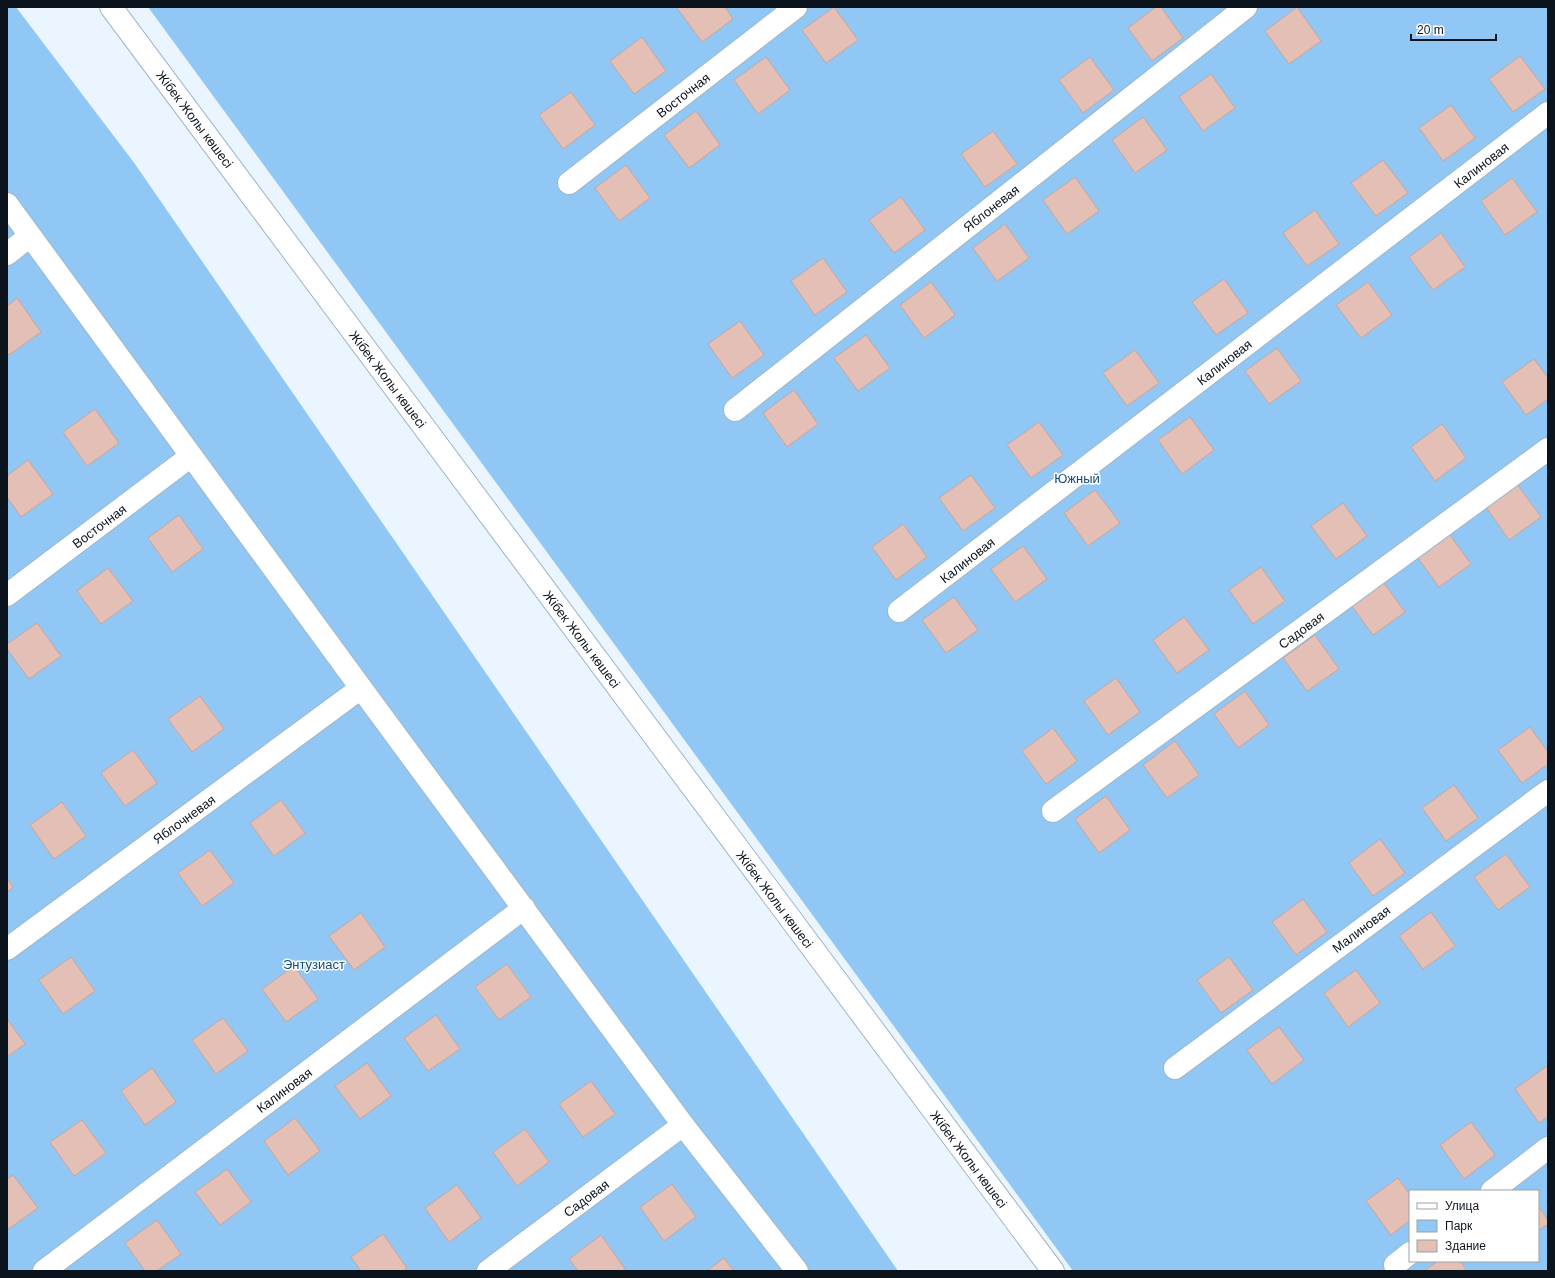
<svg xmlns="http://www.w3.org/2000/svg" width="1555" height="1278" font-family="Arial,sans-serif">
<rect width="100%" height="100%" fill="#eaf5ff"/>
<g fill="#91c7f4" fill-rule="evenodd">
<path d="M 7,7 L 16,7 L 135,164 L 898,1271 L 7,1271 Z"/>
<path d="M 148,7 L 1548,7 L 1548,1271 L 1073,1271 ZM 1410,1191 L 1538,1191 L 1538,1261 L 1410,1261 Z"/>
</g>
<g fill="#e3bfb6" stroke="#c8a59c">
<path d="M 679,7 L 725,7 L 733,19 L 702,42 L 677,8 Z"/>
<path d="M 834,7 L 858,40 L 826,63 L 802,30 Z"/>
<path d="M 1156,7 L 1161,7 L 1183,38 L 1152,61 L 1128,28 Z"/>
<path d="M 1297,7 L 1321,41 L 1289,64 L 1265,31 Z"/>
<path d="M 642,37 L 666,71 L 634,94 L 610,61 Z"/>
<path d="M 1520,56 L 1545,89 L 1513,112 L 1489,79 Z"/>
<path d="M 766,57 L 790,90 L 758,114 L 734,80 Z"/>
<path d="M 1090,57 L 1114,90 L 1083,113 L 1059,80 Z"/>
<path d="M 1211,74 L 1235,108 L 1203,131 L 1179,97 Z"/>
<path d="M 571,92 L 595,125 L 563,149 L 539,115 Z"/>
<path d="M 1451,105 L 1475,138 L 1443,161 L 1419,128 Z"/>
<path d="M 696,111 L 720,145 L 689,168 L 664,135 Z"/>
<path d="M 1143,117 L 1167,150 L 1135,173 L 1112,140 Z"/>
<path d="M 993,131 L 1017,164 L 985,187 L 961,154 Z"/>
<path d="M 1383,160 L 1408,193 L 1376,216 L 1351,183 Z"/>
<path d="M 626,165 L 650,198 L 619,221 L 595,188 Z"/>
<path d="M 1075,177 L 1099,211 L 1067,234 L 1043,200 Z"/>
<path d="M 1512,178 L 1537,212 L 1505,235 L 1481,201 Z"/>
<path d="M 901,197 L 925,230 L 894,253 L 869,220 Z"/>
<path d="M 1315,210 L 1339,244 L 1307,266 L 1283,233 Z"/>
<path d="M 1005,224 L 1029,258 L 997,281 L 973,248 Z"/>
<path d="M 1441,233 L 1465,267 L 1433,290 L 1409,257 Z"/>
<path d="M 823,258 L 847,292 L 815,315 L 791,281 Z"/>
<path d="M 1224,279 L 1248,313 L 1216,335 L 1192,302 Z"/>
<path d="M 931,282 L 955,315 L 924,338 L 900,305 Z"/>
<path d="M 1368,282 L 1392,315 L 1361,338 L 1336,305 Z"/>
<path d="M 17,298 L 41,332 L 9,355 L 7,352 L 7,306 Z"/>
<path d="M 740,321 L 764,355 L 732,378 L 708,344 Z"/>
<path d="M 866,335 L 890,368 L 858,391 L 834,358 Z"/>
<path d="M 1277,348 L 1301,381 L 1269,404 L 1245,371 Z"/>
<path d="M 1135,350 L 1159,383 L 1127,406 L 1103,373 Z"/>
<path d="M 1534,359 L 1548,378 L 1548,399 L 1526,415 L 1502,382 Z"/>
<path d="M 794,390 L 818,424 L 787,447 L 763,413 Z"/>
<path d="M 95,409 L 119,443 L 87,466 L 63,432 Z"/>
<path d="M 1190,417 L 1214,450 L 1182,474 L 1158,440 Z"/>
<path d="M 1039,422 L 1063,455 L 1031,478 L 1007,445 Z"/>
<path d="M 1442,424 L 1466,458 L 1435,481 L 1411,447 Z"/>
<path d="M 28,460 L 53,494 L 21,517 L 7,497 L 7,476 Z"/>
<path d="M 971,475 L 995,508 L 963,531 L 939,498 Z"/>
<path d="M 1517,484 L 1541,517 L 1509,540 L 1486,507 Z"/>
<path d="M 1095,490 L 1120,523 L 1088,546 L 1064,513 Z"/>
<path d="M 1343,503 L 1367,536 L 1336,559 L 1311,526 Z"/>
<path d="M 179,515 L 203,549 L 172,572 L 148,538 Z"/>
<path d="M 903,524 L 927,557 L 896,580 L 872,547 Z"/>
<path d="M 1447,531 L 1471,564 L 1439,587 L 1415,554 Z"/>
<path d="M 1023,546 L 1047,579 L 1015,602 L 991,569 Z"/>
<path d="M 1261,567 L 1285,601 L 1253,624 L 1229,590 Z"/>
<path d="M 108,568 L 133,601 L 101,624 L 77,591 Z"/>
<path d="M 1381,579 L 1405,612 L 1373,635 L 1349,602 Z"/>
<path d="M 954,597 L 978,630 L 946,653 L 922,620 Z"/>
<path d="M 1184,617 L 1209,650 L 1177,673 L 1153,640 Z"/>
<path d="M 37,623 L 61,656 L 29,679 L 7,649 L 7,644 Z"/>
<path d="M 1315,635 L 1339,669 L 1307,691 L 1283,658 Z"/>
<path d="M 1116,678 L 1140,712 L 1108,735 L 1084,701 Z"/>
<path d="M 1245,691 L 1269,725 L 1238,748 L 1214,714 Z"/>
<path d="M 200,696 L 224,729 L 192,752 L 168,719 Z"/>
<path d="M 1530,727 L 1548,752 L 1548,764 L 1522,783 L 1498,750 Z"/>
<path d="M 1053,728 L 1077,761 L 1046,784 L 1022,751 Z"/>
<path d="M 1175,741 L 1199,775 L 1167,798 L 1143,765 Z"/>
<path d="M 133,750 L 157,783 L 125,806 L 101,773 Z"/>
<path d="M 1454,785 L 1478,818 L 1446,841 L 1422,808 Z"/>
<path d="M 1106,796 L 1130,830 L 1099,853 L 1075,819 Z"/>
<path d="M 281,800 L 305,833 L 274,856 L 250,823 Z"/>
<path d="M 62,802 L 86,836 L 54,859 L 30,825 Z"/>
<path d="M 1380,839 L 1405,873 L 1373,896 L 1349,863 Z"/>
<path d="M 210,850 L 234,883 L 202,906 L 178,873 Z"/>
<path d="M 1506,854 L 1530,887 L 1498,910 L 1474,877 Z"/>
<path d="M 7,878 L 13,887 L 7,892 Z"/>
<path d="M 1303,899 L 1327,932 L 1296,955 L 1272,922 Z"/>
<path d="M 1431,912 L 1455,946 L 1423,969 L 1399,936 Z"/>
<path d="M 361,913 L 385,947 L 354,970 L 329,936 Z"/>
<path d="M 71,957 L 95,991 L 63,1014 L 39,980 Z"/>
<path d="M 1229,957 L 1253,990 L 1221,1013 L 1197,980 Z"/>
<path d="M 507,964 L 531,997 L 499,1020 L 475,987 Z"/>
<path d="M 294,966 L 318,999 L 286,1022 L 262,989 Z"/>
<path d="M 1356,970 L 1380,1003 L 1348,1027 L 1324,993 Z"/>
<path d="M 436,1015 L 460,1049 L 428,1071 L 404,1038 Z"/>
<path d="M 223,1018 L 248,1051 L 216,1074 L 192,1040 Z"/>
<path d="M 7,1019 L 25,1044 L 7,1057 Z"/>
<path d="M 1279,1027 L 1304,1060 L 1272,1084 L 1247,1050 Z"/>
<path d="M 367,1063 L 391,1096 L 360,1119 L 335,1086 Z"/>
<path d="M 1547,1066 L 1548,1068 L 1548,1116 L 1539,1123 L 1515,1089 Z"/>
<path d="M 152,1068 L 176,1102 L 145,1125 L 121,1091 Z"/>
<path d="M 591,1081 L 615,1114 L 583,1137 L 559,1104 Z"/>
<path d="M 295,1118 L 320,1151 L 288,1175 L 264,1141 Z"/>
<path d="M 82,1120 L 106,1153 L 74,1176 L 50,1142 Z"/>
<path d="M 1471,1122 L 1495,1155 L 1464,1179 L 1440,1145 Z"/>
<path d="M 525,1129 L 549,1162 L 517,1186 L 493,1152 Z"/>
<path d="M 227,1169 L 251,1202 L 220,1225 L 195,1192 Z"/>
<path d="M 13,1175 L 38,1208 L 7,1230 L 7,1179 Z"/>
<path d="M 1398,1178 L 1410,1195 L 1410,1220 L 1391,1235 L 1366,1201 Z"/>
<path d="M 672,1184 L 696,1217 L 664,1241 L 640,1207 Z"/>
<path d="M 457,1185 L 481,1218 L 449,1242 L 425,1208 Z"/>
<path d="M 1538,1206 L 1548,1220 L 1548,1224 L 1538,1231 Z"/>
<path d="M 157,1220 L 181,1254 L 157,1271 L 145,1271 L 125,1243 Z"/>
<path d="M 383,1234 L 407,1268 L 403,1271 L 361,1271 L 351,1257 Z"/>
<path d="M 601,1235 L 625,1269 L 622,1271 L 578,1271 L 569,1259 Z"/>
<path d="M 724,1258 L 734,1271 L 707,1271 Z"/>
<path d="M 1438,1261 L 1460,1261 L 1467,1271 L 1424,1271 Z"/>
</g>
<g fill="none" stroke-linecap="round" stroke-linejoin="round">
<defs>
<g id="minor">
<path d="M 569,183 L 796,7"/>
<path d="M 7,204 L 361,688 L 683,1125 L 797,1271"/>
<path d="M 7,254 L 30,236"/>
<path d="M 735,410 L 1246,7"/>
<path d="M 7,595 L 191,456"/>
<path d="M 899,611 L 1548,113"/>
<path d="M 1053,811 L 1548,449"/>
<path d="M 7,949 L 361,688"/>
<path d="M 1175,1068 L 1548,791"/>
<path d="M 1492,1191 L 1548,1148"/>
<path d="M 1395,1265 L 1410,1253"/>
<path d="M 44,1271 L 524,908"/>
<path d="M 488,1271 L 683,1125"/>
</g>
<path id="highway" d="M 111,7 L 1053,1271"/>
</defs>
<use href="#minor" stroke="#9cb6cc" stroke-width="24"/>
<use href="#highway" stroke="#9cb6cc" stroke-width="24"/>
<use href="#minor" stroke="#fff" stroke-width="22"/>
<use href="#highway" stroke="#fff" stroke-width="22"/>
</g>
<g text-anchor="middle" stroke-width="3" stroke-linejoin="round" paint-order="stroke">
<g font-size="13" fill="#0b141c" stroke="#fff">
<text transform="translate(683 95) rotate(-38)" y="5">Восточная</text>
<text transform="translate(195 119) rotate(53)" y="5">Жібек Жолы көшесі</text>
<text transform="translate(1481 165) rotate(-38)" y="5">Калиновая</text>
<text transform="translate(991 208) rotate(-38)" y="5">Яблоневая</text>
<text transform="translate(1224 362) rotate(-38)" y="5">Калиновая</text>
<text transform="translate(388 379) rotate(53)" y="5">Жібек Жолы көшесі</text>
<text transform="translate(99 526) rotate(-37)" y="5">Восточная</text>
<text transform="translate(967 560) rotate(-38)" y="5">Калиновая</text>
<text transform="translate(1301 630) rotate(-36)" y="5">Садовая</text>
<text transform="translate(582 639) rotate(53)" y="5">Жібек Жолы көшесі</text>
<text transform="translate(184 819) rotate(-36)" y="5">Яблочневая</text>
<text transform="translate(775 899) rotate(53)" y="5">Жібек Жолы көшесі</text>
<text transform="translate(1361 929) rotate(-37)" y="5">Малиновая</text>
<text transform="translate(284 1090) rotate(-37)" y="5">Калиновая</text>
<text transform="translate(969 1159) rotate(53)" y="5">Жібек Жолы көшесі</text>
<text transform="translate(586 1198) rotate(-37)" y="5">Садовая</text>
</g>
<g font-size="13" fill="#114b74" stroke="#fff">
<text x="1077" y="483">Южный</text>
<text x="314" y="969">Энтузиаст</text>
</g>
</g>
<rect width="1555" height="1278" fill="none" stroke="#0b141c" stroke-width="16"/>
<rect x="1409" y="1190" width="130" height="72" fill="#ffffff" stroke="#9da1a4"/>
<rect x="1417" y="1203" width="20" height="6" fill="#ffffff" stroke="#9da1a4"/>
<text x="1445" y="1210" font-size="12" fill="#0b141c">Улица</text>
<rect x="1417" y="1220" width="20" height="12" fill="#91c7f4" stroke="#9da1a4"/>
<text x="1445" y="1230" font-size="12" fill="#0b141c">Парк</text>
<rect x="1417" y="1240" width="20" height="12" fill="#e3bfb6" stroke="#9da1a4"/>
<text x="1445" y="1250" font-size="12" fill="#0b141c">Здание</text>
<path d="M1411 34v6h85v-6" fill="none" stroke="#0b141c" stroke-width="2"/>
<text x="1417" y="34" font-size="12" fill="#0b141c" stroke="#ffffff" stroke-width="3" paint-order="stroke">20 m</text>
</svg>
